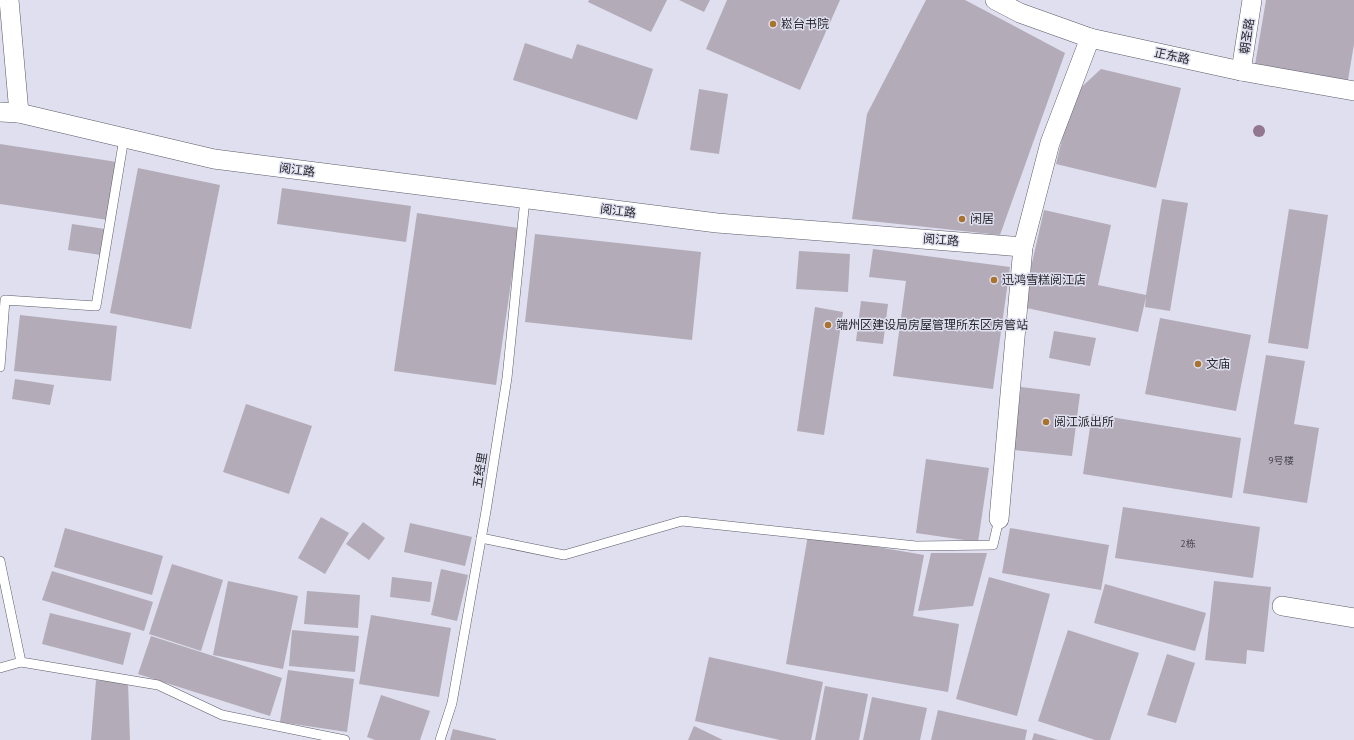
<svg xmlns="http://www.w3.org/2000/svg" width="1354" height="740" font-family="'PT Sans','Noto Sans SC',sans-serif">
<rect width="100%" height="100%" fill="#dfdfef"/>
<g fill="#b4abb8">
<path d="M 589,0 L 667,0 L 651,32 L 588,2 Z"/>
<path d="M 679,0 L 710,0 L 704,12 Z"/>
<path d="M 727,0 L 840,0 L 800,90 L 706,49 Z"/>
<path d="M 926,0 L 965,0 L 1065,53 L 1000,235 L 852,219 L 867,114 Z"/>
<path d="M 1266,0 L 1354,0 L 1354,44 L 1348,80 L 1255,65 Z"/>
<path d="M 525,43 L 572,59 L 577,44 L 653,69 L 637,120 L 513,80 Z"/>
<path d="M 1101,69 L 1181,88 L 1156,188 L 1056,164 L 1073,95 Z"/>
<path d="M 699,89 L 728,94 L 719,154 L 690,150 Z"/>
<path d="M 0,144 L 117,162 L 108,220 L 0,204 Z"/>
<path d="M 138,168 L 220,185 L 191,329 L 110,313 Z"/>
<path d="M 282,188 L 411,206 L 406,242 L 277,224 Z"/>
<path d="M 1162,199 L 1188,203 L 1170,311 L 1145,307 L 1146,297 L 1138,332 L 1022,307 L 1044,210 L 1111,225 L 1098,285 L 1146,295 Z"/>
<path d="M 1289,209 L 1328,215 L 1308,349 L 1268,343 Z"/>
<path d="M 417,213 L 519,228 L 496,385 L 394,371 Z"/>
<path d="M 72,224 L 105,229 L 101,255 L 68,250 Z"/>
<path d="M 535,234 L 701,252 L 692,340 L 525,322 Z"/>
<path d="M 873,249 L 1010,267 L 993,389 L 893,376 L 906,281 L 869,277 Z"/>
<path d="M 799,251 L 850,254 L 848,292 L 796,289 Z"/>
<path d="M 861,301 L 888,304 L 883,344 L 856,341 Z"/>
<path d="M 815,307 L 843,312 L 824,435 L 797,431 Z"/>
<path d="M 20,315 L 117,326 L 111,381 L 14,371 Z"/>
<path d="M 1160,318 L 1251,335 L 1236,411 L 1145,394 Z"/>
<path d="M 1054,331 L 1096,338 L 1090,366 L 1049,358 Z"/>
<path d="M 1266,355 L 1305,361 L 1294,424 L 1319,428 L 1307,503 L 1243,493 Z"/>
<path d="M 15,379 L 54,385 L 50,405 L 12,399 Z"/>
<path d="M 1021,387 L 1080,394 L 1072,456 L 1013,450 Z"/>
<path d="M 246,404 L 312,426 L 289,494 L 223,472 Z"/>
<path d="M 1092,414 L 1241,438 L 1232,498 L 1083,474 Z"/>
<path d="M 926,459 L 989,468 L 978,542 L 916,533 Z"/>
<path d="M 1123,507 L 1260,527 L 1253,578 L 1115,558 Z"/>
<path d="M 321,517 L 349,533 L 325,574 L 298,558 Z"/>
<path d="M 363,522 L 385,538 L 369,560 L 346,544 Z"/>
<path d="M 410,523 L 472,537 L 465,566 L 404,552 Z"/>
<path d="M 65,528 L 163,556 L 152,595 L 54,567 Z"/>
<path d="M 1010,528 L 1109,545 L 1101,590 L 1002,573 Z"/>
<path d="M 808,535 L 924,555 L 913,616 L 959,624 L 948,692 L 786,664 Z"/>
<path d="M 931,553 L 987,553 L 973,606 L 918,611 Z"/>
<path d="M 172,564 L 223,580 L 201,651 L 149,634 Z"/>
<path d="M 441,569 L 468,575 L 457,621 L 431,615 Z"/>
<path d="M 52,571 L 153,602 L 144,631 L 42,600 Z"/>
<path d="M 392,577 L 432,582 L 430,602 L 390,597 Z"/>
<path d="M 989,577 L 1050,594 L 1017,716 L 956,699 Z"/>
<path d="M 228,581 L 298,596 L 283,669 L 213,655 Z"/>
<path d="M 1214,581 L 1271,587 L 1264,652 L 1247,650 L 1246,664 L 1205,660 Z"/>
<path d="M 1105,584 L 1206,613 L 1195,651 L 1094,623 Z"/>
<path d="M 307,591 L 360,595 L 358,628 L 304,624 Z"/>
<path d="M 50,613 L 131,633 L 123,665 L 42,644 Z"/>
<path d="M 371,615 L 451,628 L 439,697 L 359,684 Z"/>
<path d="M 292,630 L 359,636 L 355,672 L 289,666 Z"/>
<path d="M 1068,630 L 1139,653 L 1110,740 L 1095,740 L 1038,721 Z"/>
<path d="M 151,636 L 282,678 L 270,716 L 138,674 Z"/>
<path d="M 1167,654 L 1195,663 L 1176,723 L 1147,715 Z"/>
<path d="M 709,657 L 823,682 L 811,740 L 780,740 L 695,721 Z"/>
<path d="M 288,670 L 354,679 L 347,732 L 280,722 Z"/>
<path d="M 96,680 L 128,683 L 130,740 L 91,740 Z"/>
<path d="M 825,686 L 868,694 L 859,740 L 815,740 Z"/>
<path d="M 381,695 L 430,711 L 420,740 L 375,740 L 367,737 Z"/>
<path d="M 872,697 L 927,708 L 920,740 L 863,740 Z"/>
<path d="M 938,710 L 1027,730 L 1025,740 L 931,740 Z"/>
<path d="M 694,726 L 723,740 L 688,740 Z"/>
<path d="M 453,729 L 496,739 L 496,740 L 450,740 Z"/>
<path d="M 1034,733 L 1058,740 L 1032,740 Z"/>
</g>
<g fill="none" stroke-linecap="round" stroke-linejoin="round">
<defs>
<g id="service">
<path d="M 0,367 L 5,300 L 96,306 L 124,138"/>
<path d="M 481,538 L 564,555 L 682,521 L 916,546 L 993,545 L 999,519"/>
<path d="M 0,561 L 21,662 L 158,685 L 222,715 L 345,740"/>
<path d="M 0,668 L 21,662"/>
<path d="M 440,740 L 452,703 L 486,511 L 507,378 L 525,199"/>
</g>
<g id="minor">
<path d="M 9,0 L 19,113"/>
<path d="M 995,0 L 1020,13 L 1090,38 L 1241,71 L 1354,91"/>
<path d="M 1241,71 L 1252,0"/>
<path d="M 0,112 L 19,113 L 214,159 L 717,223 L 1023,247"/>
<path d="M 999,519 L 1023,247 L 1050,143 L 1090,38"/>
<path d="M 1282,606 L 1354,618"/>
</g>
</defs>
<use href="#service" stroke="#5b5b69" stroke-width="10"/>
<use href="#minor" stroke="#5b5b69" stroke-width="20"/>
<use href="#service" stroke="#fff" stroke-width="9"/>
<use href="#minor" stroke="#fff" stroke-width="19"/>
</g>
<circle fill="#937790" cx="1259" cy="131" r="6"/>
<g fill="#a9732e" stroke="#dfdfef" stroke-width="1.5">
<circle cx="773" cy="24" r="4"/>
<circle cx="962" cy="219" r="4"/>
<circle cx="994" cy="280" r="4"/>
<circle cx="828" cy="325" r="4"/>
<circle cx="1198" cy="364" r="4"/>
<circle cx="1046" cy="422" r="4"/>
</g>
<g text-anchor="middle" stroke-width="3" stroke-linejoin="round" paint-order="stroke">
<g font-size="10" fill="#4a474f">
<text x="1281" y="464">9号楼</text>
<text x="1188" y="547">2栋</text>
</g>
<g font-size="12" fill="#26262c" stroke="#dfdfef" text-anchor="start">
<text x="781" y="28">崧台书院</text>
<text x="970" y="223">闲居</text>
<text x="1002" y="284">迅鸿雪糕阅江店</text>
<text x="836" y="329">端州区建设局房屋管理所东区房管站</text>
<text x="1206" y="368">文庙</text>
<text x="1054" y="426">阅江派出所</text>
</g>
<g font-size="12" fill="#26262c" stroke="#dfdfef">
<text transform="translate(1247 36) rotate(-81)" y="4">朝圣路</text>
<text transform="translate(1172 56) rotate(12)" y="4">正东路</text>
<text transform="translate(297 170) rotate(7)" y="4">阅江路</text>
<text transform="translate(618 211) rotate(7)" y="4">阅江路</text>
<text transform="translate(941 240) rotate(4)" y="4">阅江路</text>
<text transform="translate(480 470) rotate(-81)" y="4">五经里</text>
</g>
</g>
</svg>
